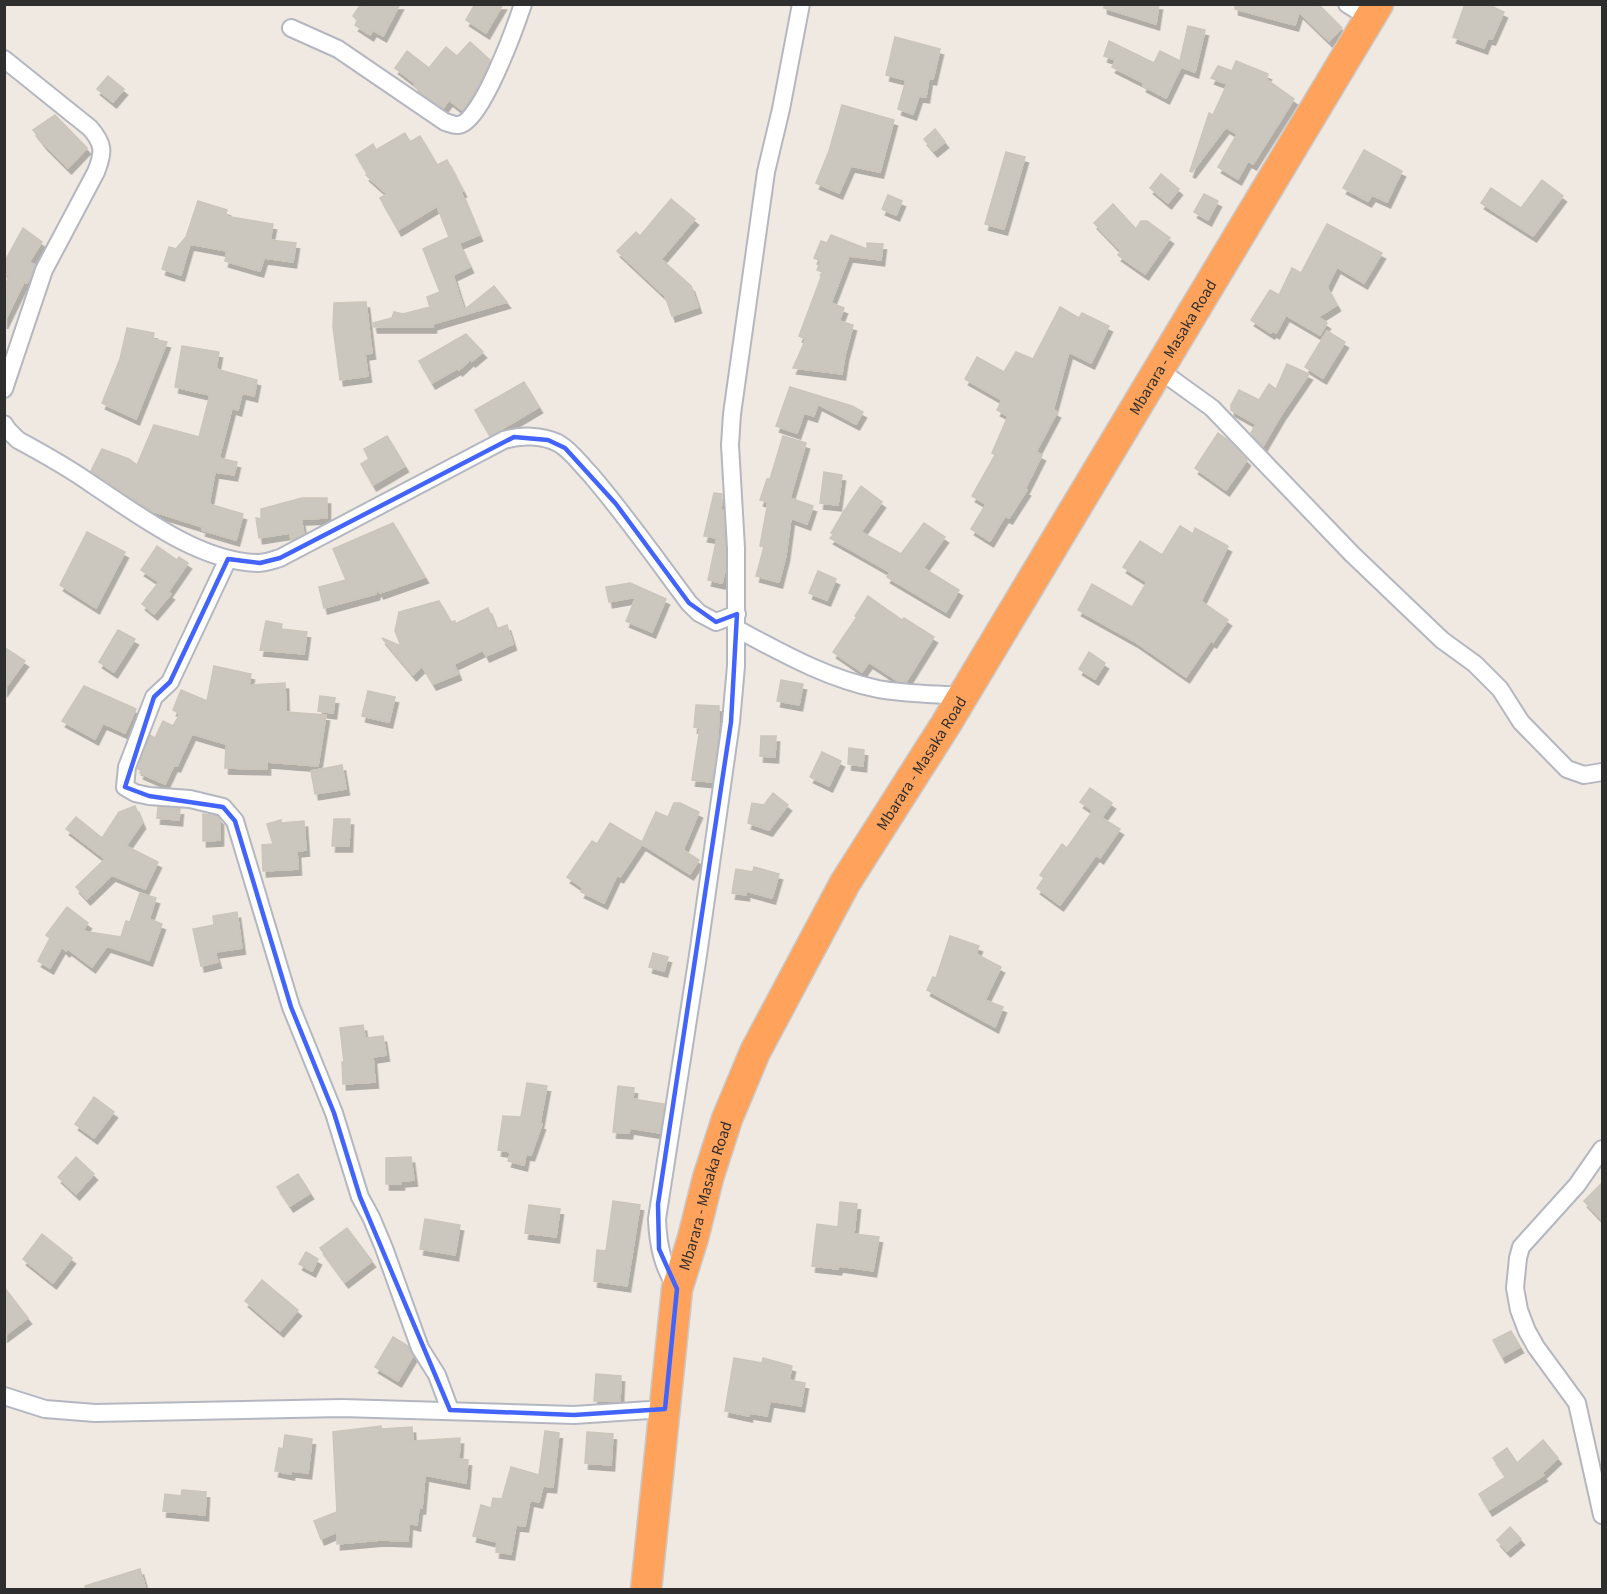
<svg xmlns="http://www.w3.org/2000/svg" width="1607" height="1594" font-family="'Source Sans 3',sans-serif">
<defs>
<filter id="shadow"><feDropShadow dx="3.5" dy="6" stdDeviation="0" flood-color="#0004"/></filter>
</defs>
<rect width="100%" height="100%" fill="#efe9e1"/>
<g fill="#cbc7bf" stroke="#cbc5ba" stroke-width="1.5" filter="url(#shadow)">
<path d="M 361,4 L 400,4 L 383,36 L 373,30 L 370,35 L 355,25 L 358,21 L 353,16 Z"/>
<path d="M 475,4 L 503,4 L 486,33 L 466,20 Z"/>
<path d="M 1104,4 L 1159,4 L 1156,24 L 1104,8 Z"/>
<path d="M 1235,4 L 1318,4 L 1342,28 L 1329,41 L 1299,12 L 1295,25 L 1235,9 Z"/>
<path d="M 1465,4 L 1487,4 L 1504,12 L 1492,39 L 1488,38 L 1484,48 L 1453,37 Z"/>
<path d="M 1188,26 L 1205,30 L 1195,72 L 1181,67 L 1166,98 L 1143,86 L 1144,83 L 1112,67 L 1116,60 L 1104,56 L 1109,41 L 1154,63 L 1160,51 L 1180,61 Z"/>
<path d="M 895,37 L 940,49 L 933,79 L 929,78 L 926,97 L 919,96 L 913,114 L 898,109 L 906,80 L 886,75 Z"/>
<path d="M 470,42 L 490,60 L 478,87 L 462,110 L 449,100 L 443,108 L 424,95 L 414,86 L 416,84 L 395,68 L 407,51 L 429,68 L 446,47 L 457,56 Z"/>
<path d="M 1236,61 L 1268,74 L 1266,79 L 1294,99 L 1253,164 L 1248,161 L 1238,179 L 1218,167 L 1237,134 L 1226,127 L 1192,172 L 1190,171 L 1209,113 L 1213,115 L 1227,84 L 1211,78 L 1218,66 L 1232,71 Z"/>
<path d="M 108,76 L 124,89 L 113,102 L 97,89 Z"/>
<path d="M 842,105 L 894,120 L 880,172 L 851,166 L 839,193 L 816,183 L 829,151 Z"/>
<path d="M 55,115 L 87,148 L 68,168 L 44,144 L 33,130 Z"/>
<path d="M 935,129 L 945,142 L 934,151 L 924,139 Z"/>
<path d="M 405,133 L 410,142 L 420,136 L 437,165 L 447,160 L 463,191 L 461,192 L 479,235 L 459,243 L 470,267 L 453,275 L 464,310 L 494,286 L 507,302 L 433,324 L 433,327 L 374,327 L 373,323 L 392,318 L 394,312 L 403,314 L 430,307 L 427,297 L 440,292 L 423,249 L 449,237 L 437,206 L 398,230 L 380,198 L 387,194 L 366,175 L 367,173 L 356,155 L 373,144 L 376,150 Z"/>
<path d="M 1364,150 L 1402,171 L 1387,202 L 1372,195 L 1368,201 L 1343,188 Z"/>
<path d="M 1006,152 L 1025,157 L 1004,229 L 985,224 Z"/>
<path d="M 1161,174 L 1179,189 L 1168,203 L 1150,188 Z"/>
<path d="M 1542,180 L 1563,196 L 1533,236 L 1481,203 L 1491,188 L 1521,208 Z"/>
<path d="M 1204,194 L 1218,201 L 1208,220 L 1194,212 Z"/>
<path d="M 888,195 L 902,201 L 896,215 L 882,209 Z"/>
<path d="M 671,199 L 695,219 L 661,259 L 691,286 L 698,307 L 672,316 L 665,296 L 617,251 L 636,232 L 640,236 Z"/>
<path d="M 198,201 L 227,210 L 225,216 L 273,224 L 270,240 L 296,243 L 293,262 L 264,258 L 260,271 L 225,261 L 227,251 L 190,244 L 181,275 L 162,269 L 169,247 L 176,249 L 186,237 Z"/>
<path d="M 1113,204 L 1136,229 L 1141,221 L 1147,221 L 1170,238 L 1145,274 L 1118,255 L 1121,251 L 1094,223 Z"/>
<path d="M 1327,224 L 1382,253 L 1364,283 L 1337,267 L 1327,287 L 1337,305 L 1318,317 L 1327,323 L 1320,335 L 1286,315 L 1276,333 L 1273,331 L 1271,333 L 1251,320 L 1270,290 L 1279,295 L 1292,268 L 1301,273 Z"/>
<path d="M 23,228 L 42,242 L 29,262 L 35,265 L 32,273 L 27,283 L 24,282 L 4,323 L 4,287 L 10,275 L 4,272 L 4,263 Z"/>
<path d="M 831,235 L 867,249 L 867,243 L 883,244 L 881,260 L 849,256 L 831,303 L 844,308 L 839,321 L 853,325 L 845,355 L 842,374 L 793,368 L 806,339 L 799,336 L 823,272 L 817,270 L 821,261 L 814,258 L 821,241 L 827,243 Z"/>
<path d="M 366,302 L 372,353 L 365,354 L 368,376 L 340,380 L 333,327 L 334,303 Z"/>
<path d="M 1060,307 L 1079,318 L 1082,313 L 1109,326 L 1091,363 L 1069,352 L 1053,410 L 1057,412 L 1036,452 L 1042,455 L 1025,489 L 1027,490 L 1009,518 L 1005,516 L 990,541 L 971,529 L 986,504 L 972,496 L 995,455 L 992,453 L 1008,416 L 997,410 L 1002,400 L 965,379 L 977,357 L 1004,372 L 1016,352 L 1033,359 Z"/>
<path d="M 127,328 L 154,333 L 153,339 L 167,342 L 136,419 L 102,403 L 120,359 Z"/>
<path d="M 1327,331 L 1345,342 L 1323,378 L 1305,367 Z"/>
<path d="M 466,334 L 483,352 L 472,361 L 471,359 L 459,370 L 458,368 L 432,383 L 419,361 Z"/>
<path d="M 182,346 L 219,352 L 216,369 L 257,380 L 254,396 L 242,393 L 238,410 L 232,408 L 219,458 L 237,462 L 234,475 L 215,472 L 209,504 L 243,514 L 236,540 L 202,530 L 203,527 L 152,511 L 91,471 L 102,449 L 129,459 L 137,465 L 154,425 L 199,437 L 210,395 L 175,387 Z"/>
<path d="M 1287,364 L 1309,374 L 1281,415 L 1263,446 L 1251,433 L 1256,424 L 1231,410 L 1231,405 L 1239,390 L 1259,400 L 1269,384 L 1276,389 Z"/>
<path d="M 524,382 L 539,407 L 490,436 L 475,410 Z"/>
<path d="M 790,387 L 852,406 L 863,412 L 856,424 L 818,404 L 814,416 L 804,413 L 797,433 L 776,426 Z"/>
<path d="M 1218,433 L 1229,441 L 1247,460 L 1226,490 L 1195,468 Z"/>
<path d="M 387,436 L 405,466 L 373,485 L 361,464 L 369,459 L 364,449 Z"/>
<path d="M 783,436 L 806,443 L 790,498 L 813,506 L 807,524 L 791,518 L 786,555 L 779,582 L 756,576 L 764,547 L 760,546 L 768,502 L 760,500 L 767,479 L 770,479 Z"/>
<path d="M 824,472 L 842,475 L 838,505 L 820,503 Z"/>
<path d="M 861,486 L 882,502 L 861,532 L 901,554 L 924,523 L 945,537 L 923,568 L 959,590 L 946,612 L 887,577 L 890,572 L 830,538 L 834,534 L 831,533 L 844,511 Z"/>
<path d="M 714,493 L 722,494 L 720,527 L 723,510 L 726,566 L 722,583 L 708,580 L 717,538 L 704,536 Z"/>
<path d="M 302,498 L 327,498 L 327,518 L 301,519 L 304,534 L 291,540 L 290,533 L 259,538 L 256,518 L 261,519 L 261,509 Z"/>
<path d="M 393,523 L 425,577 L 380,593 L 378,588 L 376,594 L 324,608 L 319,587 L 346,580 L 333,549 Z"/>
<path d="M 1180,526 L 1193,534 L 1195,528 L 1228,546 L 1201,601 L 1228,620 L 1213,642 L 1211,640 L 1186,677 L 1134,641 L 1078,610 L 1092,584 L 1132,607 L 1147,582 L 1123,567 L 1140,541 L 1162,555 Z"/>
<path d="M 87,532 L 125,552 L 96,608 L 60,585 Z"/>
<path d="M 157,546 L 177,560 L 179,557 L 188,563 L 168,592 L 171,594 L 154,614 L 142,604 L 159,582 L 141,570 Z"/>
<path d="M 818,571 L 836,579 L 827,600 L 809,593 Z"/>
<path d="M 630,583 L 666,599 L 652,632 L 626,621 L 636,597 L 609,602 L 606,587 Z"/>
<path d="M 868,596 L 902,620 L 904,618 L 934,637 L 906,682 L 898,681 L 869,662 L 862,672 L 833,652 L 857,617 L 855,616 Z"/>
<path d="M 439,601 L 451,622 L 455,621 L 455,624 L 488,608 L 496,629 L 507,625 L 513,644 L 486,656 L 483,650 L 454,664 L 458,674 L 433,684 L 422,666 L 413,675 L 382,638 L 401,646 L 395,631 L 399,612 Z"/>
<path d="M 266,621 L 282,624 L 281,629 L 307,632 L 304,654 L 260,650 Z"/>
<path d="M 118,630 L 135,639 L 114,672 L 99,662 Z"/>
<path d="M 4,647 L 25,661 L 4,690 Z"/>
<path d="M 1089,652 L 1105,663 L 1095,679 L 1079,669 Z"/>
<path d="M 214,666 L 251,674 L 249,685 L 285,683 L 286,712 L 326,715 L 318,766 L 267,762 L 267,769 L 225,768 L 226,744 L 192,734 L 177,766 L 174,765 L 165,784 L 140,773 L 141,770 L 138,769 L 150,735 L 155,738 L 163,721 L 173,726 L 180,714 L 173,710 L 181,690 L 207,701 Z"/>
<path d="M 781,680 L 803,684 L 799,705 L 777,701 Z"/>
<path d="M 84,686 L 136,709 L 125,733 L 103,723 L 95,739 L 62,721 Z"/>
<path d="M 368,691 L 395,697 L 389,722 L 362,716 Z"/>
<path d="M 320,696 L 335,698 L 333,713 L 318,711 Z"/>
<path d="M 696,705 L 719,706 L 718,738 L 712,782 L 692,780 L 700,728 L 694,727 Z"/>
<path d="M 761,736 L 776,736 L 775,757 L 760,756 Z"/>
<path d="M 849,748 L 864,750 L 863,766 L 848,764 Z"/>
<path d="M 822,752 L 841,761 L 829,786 L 810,777 Z"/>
<path d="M 342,765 L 346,789 L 315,794 L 311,771 Z"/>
<path d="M 1090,788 L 1112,803 L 1102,817 L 1080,802 Z"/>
<path d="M 773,793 L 788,805 L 769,830 L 748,823 L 752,803 L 764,805 Z"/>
<path d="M 674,803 L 680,803 L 699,812 L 683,850 L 699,860 L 690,874 L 642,844 L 620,877 L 617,875 L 604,903 L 581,892 L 583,888 L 567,877 L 592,841 L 597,844 L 610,823 L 642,842 L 656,812 L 668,817 Z"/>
<path d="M 135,806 L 142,823 L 126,846 L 158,862 L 145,889 L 112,875 L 87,899 L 76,887 L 105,859 L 66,829 L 76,817 L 102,838 L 119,812 Z"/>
<path d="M 158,807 L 180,809 L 179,820 L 157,818 Z"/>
<path d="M 1092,812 L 1120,829 L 1100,858 L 1096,855 L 1060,905 L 1037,888 L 1044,878 L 1040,875 L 1062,844 L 1067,848 Z"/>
<path d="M 203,814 L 217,816 L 220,819 L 220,840 L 203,841 Z"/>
<path d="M 334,819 L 350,819 L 349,846 L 332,846 Z"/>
<path d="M 281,820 L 281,823 L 304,821 L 306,850 L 297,851 L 298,869 L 263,871 L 262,845 L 273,844 L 267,824 Z"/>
<path d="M 754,867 L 779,874 L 772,898 L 746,891 L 746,895 L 732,893 L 736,869 L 753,872 Z"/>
<path d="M 140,893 L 156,898 L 149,919 L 162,924 L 149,960 L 107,946 L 92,967 L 68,949 L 66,951 L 62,947 L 50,968 L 38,961 L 50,938 L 46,935 L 67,907 L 88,923 L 82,931 L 121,937 L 126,921 L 130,922 Z"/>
<path d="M 237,912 L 242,948 L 215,952 L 218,962 L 201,966 L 193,929 L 214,925 L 213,916 Z"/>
<path d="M 950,936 L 979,946 L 976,954 L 1001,967 L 985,1000 L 1003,1007 L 995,1027 L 927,990 L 933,977 L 936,978 Z"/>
<path d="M 653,953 L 668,957 L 664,971 L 649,967 Z"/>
<path d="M 363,1025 L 365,1038 L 383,1036 L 386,1055 L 373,1057 L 375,1082 L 343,1084 L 342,1062 L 344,1062 L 340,1028 Z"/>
<path d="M 527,1083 L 547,1086 L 540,1123 L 542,1124 L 531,1155 L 526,1154 L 524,1165 L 508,1161 L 511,1152 L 498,1150 L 503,1116 L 521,1117 Z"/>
<path d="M 618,1086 L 634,1088 L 633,1099 L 664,1104 L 660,1133 L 630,1128 L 629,1133 L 613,1132 Z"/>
<path d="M 94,1097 L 114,1112 L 94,1138 L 75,1124 Z"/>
<path d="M 76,1157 L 94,1174 L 76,1194 L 58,1177 Z"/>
<path d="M 411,1157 L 414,1180 L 401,1181 L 401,1184 L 386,1184 L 386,1158 Z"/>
<path d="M 298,1174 L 310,1193 L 290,1206 L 277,1187 Z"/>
<path d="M 1602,1183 L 1602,1220 L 1584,1201 Z"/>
<path d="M 613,1201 L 640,1205 L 627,1286 L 594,1281 L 597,1250 L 606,1251 Z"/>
<path d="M 840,1202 L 857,1204 L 854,1234 L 879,1237 L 873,1271 L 839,1266 L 838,1269 L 812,1266 L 817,1224 L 838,1227 Z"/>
<path d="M 529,1205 L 560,1209 L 556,1237 L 525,1233 Z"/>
<path d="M 425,1219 L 460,1225 L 455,1255 L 420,1249 Z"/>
<path d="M 347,1228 L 372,1261 L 345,1282 L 320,1248 Z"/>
<path d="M 42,1234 L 72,1258 L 53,1283 L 23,1259 Z"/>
<path d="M 306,1252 L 318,1259 L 312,1271 L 299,1264 Z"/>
<path d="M 262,1280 L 298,1310 L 280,1331 L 245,1301 Z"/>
<path d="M 4,1287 L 28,1318 L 4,1336 Z"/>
<path d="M 1511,1331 L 1520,1347 L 1502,1357 L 1493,1340 Z"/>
<path d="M 393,1337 L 408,1346 L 413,1356 L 398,1381 L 375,1367 Z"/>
<path d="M 734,1358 L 762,1363 L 763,1358 L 792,1366 L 789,1380 L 805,1383 L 801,1406 L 770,1401 L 767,1416 L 749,1413 L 749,1416 L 725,1411 Z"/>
<path d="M 596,1374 L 621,1376 L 620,1401 L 594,1401 Z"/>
<path d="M 381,1426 L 381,1429 L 412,1427 L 413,1441 L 460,1438 L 459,1459 L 468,1460 L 466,1483 L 425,1475 L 422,1508 L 419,1508 L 417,1525 L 409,1523 L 408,1541 L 381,1540 L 337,1544 L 337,1532 L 321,1539 L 314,1521 L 337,1512 L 333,1432 Z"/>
<path d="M 545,1431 L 559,1433 L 553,1487 L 543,1486 L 539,1502 L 530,1500 L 525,1526 L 516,1525 L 511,1554 L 496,1552 L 497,1542 L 473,1536 L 481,1505 L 491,1508 L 493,1498 L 502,1499 L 511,1467 L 539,1475 Z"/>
<path d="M 587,1432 L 613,1434 L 611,1465 L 585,1463 Z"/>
<path d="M 285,1435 L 312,1439 L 308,1473 L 291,1471 L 291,1474 L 275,1471 L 279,1448 L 283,1449 Z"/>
<path d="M 1543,1440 L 1558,1458 L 1542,1473 L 1544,1475 L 1489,1510 L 1479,1494 L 1506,1477 L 1493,1458 L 1507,1448 L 1517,1463 Z"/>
<path d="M 182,1490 L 206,1492 L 205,1515 L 163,1511 L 165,1494 L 181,1496 Z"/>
<path d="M 1510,1527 L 1521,1539 L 1507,1551 L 1497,1540 Z"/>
<path d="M 140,1569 L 146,1590 L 86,1590 L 85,1586 Z"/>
</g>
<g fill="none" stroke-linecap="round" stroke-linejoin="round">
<defs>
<g id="street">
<path d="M 1347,4 L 1369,18"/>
<path d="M 291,28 L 338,49 L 445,122 C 449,123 455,126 458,125 C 481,124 516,25 523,4"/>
<path d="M 4,59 L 90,128 C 104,144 104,152 96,172 L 44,270 L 4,389"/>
<path d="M 1158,369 L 1212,408 L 1352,554 L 1442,640 L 1475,664 L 1500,689 L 1521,722 L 1567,769 L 1584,775 L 1602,772"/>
<path d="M 4,424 L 8,430 L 18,440 C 44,454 69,468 93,485 C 140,516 200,562 258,563 C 265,563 273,560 280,558 L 504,440 C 520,435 542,435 558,443 C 571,450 581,465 591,475 C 626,516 657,560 689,603 L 699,613 L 716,622 L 737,614"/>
<path d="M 228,559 L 170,682 L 154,697 L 127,767 L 125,787 L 135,793 L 149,796 L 190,799 L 223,807 L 235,821 L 291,1007 L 334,1113 L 360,1197 L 371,1217 L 384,1248 L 420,1348 L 437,1375 L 450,1410"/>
<path d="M 737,629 C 784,654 826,678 878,689 C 905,694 935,694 962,696"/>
<path d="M 1602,1149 L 1577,1185 L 1521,1247 L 1518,1258 L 1515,1288 L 1519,1310 L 1527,1331 L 1536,1347 L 1577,1403 L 1602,1515"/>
<path d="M 677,1289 C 663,1267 658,1246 657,1219 L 698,955 L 731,722 L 736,666 L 736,548 L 730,445 L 732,414 L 766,172 L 781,109 L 801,4"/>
<path d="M 4,1396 L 45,1409 L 95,1413 L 342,1408 L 574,1415 L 665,1409"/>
</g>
<g id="highway">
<path id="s1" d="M 646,1590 L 677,1289 L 693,1238 L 708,1178 L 727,1119 L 755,1052 L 845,883 L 946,724 L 1378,4"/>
</g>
</defs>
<use href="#street" stroke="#b4b7c1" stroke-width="20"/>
<use href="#highway" stroke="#c9c9c9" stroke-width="33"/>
<use href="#street" stroke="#fff" stroke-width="16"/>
<use href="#highway" stroke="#ffa35c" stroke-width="30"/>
</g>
<path fill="none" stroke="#4264fb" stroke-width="4.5" stroke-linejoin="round" d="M 514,437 L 548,440 L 565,448 L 616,504 L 689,603 L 716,622 L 737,614 L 731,722 L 658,1204 L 659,1249 L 677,1289 L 665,1409 L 574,1415 L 450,1410 L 360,1197 L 334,1113 L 291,1007 L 235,821 L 223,807 L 149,796 L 125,787 L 154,697 L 170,682 L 228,559 L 260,563 L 280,558 Z"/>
<g text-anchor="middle" stroke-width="6" stroke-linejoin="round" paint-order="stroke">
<g font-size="16" fill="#2e2e2e" stroke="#fff">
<text dy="6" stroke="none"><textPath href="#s1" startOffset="1372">Mbarara - Masaka Road</textPath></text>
<text dy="6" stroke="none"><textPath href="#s1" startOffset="886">Mbarara - Masaka Road</textPath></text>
<text dy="6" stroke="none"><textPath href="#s1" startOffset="400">Mbarara - Masaka Road</textPath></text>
</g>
</g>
<rect width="1607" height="1594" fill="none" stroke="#2e2e2e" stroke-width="12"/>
</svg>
